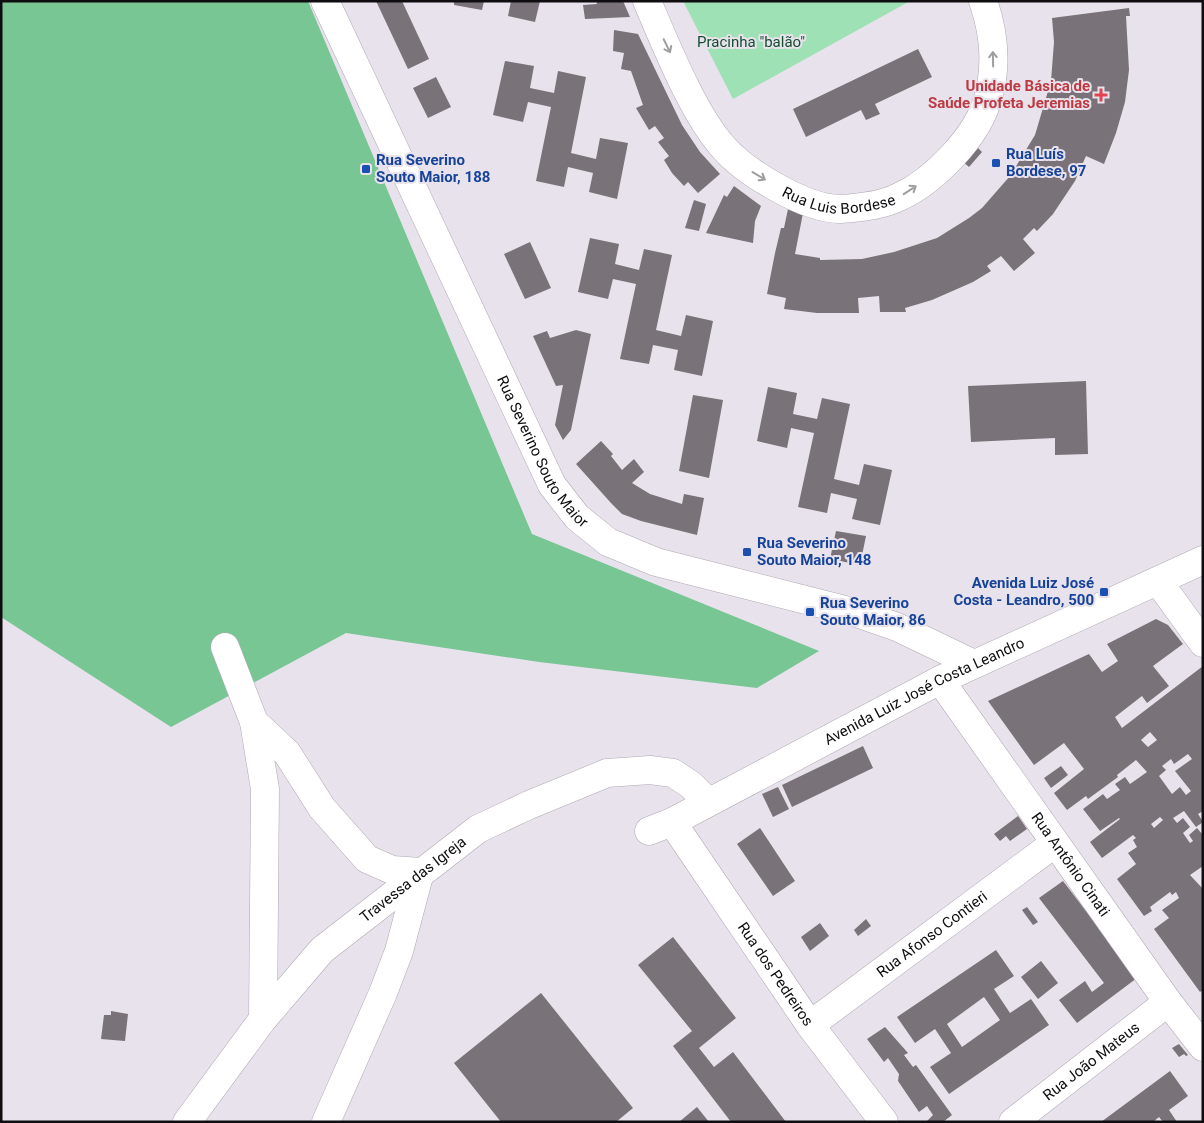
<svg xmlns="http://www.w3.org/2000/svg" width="1204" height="1123" font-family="Roboto,sans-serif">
<rect width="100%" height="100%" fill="#e8e2ec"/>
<path fill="#9ee1b5" d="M 683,1 L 910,1 L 733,99 Z"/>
<path fill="#79c695" d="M 1,1 L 308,1 L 532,534 L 819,651 L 757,688 L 539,662 L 346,633 L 171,727 L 1,617 Z"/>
<g fill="#7a7279" fill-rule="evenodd">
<path d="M 376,1 L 402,1 L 429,59 L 408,69 Z"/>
<path d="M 454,1 L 484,1 L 482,10 L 454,5 Z"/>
<path d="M 511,1 L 540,1 L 535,22 L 508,16 Z"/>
<path d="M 596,1 L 623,1 L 630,17 L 585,19 L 583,5 L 597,4 Z"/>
<path d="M 1129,8 L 1130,16 L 1126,16 L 1129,70 L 1125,102 L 1116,133 L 1104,164 L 1086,156 L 1075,181 L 1053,214 L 1037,231 L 1034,228 L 1023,239 L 1035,253 L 1014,271 L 1001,256 L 987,266 L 991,271 L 973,282 L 932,300 L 905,308 L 906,312 L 880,312 L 879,296 L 858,298 L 859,313 L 817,313 L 784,309 L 786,298 L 767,294 L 775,253 L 781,228 L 784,228 L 788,209 L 803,213 L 795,254 L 820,258 L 820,260 L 862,259 L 894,252 L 937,238 L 969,218 L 982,208 L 1010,176 L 1035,135 L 1051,81 L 1054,42 L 1052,18 Z"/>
<path d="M 614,30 L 638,34 L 682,125 L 700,152 L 720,174 L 698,193 L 688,182 L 684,186 L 672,173 L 664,160 L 669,156 L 658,142 L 664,138 L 655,126 L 649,130 L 636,108 L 643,105 L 631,71 L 621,69 L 624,53 L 613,51 Z"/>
<path d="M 918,49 L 932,77 L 875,104 L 880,114 L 866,120 L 861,110 L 806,137 L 793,109 Z"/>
<path d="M 505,61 L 534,66 L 530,88 L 554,93 L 558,71 L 586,77 L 571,153 L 596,159 L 600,138 L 628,143 L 617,199 L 589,192 L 593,173 L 568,167 L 564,187 L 536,181 L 551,107 L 528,102 L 523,122 L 493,115 Z"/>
<path d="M 436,77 L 451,107 L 428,118 L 413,88 Z"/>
<path d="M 976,146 L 982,152 L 969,167 L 962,161 Z"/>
<path d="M 734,186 L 761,206 L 755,221 L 753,243 L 706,233 L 724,195 L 727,197 Z"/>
<path d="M 694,200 L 706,204 L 699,231 L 685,228 Z"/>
<path d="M 590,238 L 619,244 L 615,264 L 639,270 L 644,249 L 672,255 L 656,330 L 681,336 L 686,315 L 713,321 L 702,376 L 674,370 L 678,350 L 653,345 L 649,364 L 620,359 L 636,284 L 613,279 L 608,299 L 578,292 Z"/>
<path d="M 530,242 L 551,288 L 525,299 L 504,254 Z"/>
<path d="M 576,330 L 591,334 L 571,430 L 563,440 L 555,425 L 563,385 L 556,386 L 533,336 L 547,331 L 550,338 Z"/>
<path d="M 1086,381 L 1088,454 L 1055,455 L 1055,438 L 971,442 L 968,386 Z"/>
<path d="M 768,387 L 797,393 L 793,414 L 817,419 L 822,398 L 850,404 L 834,479 L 859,485 L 864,464 L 892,470 L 880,525 L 852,519 L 857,499 L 831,493 L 827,513 L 798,507 L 814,433 L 791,428 L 787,448 L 757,441 Z"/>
<path d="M 693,395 L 723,400 L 709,478 L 679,471 Z"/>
<path d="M 601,441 L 613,454 L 611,456 L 622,470 L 634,459 L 644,472 L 632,483 L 650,494 L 682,504 L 684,494 L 704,498 L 697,535 L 641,521 L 622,514 L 611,503 L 576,464 Z"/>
<path d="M 836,531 L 866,536 L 860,565 L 830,559 Z"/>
<path d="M 1156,619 L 1168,625 L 1183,644 L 1153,666 L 1169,686 L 1147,703 L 1142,696 L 1115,717 L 1122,728 L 1203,666 L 1203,811 L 1198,814 L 1203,822 L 1196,827 L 1184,811 L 1173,818 L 1177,823 L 1183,818 L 1190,827 L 1183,833 L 1190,843 L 1193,841 L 1189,835 L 1197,828 L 1203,835 L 1203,866 L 1190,875 L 1203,889 L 1203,990 L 1200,992 L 1154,929 L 1169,918 L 1162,910 L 1179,898 L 1176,892 L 1172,895 L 1170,892 L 1150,907 L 1152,911 L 1144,916 L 1117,879 L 1136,864 L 1128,853 L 1137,847 L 1133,840 L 1136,838 L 1133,835 L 1102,858 L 1090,842 L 1120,819 L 1119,818 L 1100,831 L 1083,809 L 1103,794 L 1107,799 L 1120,790 L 1115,784 L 1125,777 L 1130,784 L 1147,772 L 1136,760 L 1117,775 L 1118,777 L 1088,799 L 1086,796 L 1067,810 L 1054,793 L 1084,769 L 1064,743 L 1034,765 L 988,701 L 1089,654 L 1102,672 L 1118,661 L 1107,644 ZM 1150,732 L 1157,740 L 1148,747 L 1141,740 ZM 1188,754 L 1192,759 L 1175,771 L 1191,791 L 1186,795 L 1180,787 L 1172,794 L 1159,776 L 1166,770 L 1162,766 L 1171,759 L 1174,764 ZM 1160,817 L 1163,820 L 1154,828 L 1151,824 Z"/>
<path d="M 863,746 L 873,768 L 792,807 L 782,785 Z"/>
<path d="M 1061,766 L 1068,775 L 1051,788 L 1044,778 Z"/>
<path d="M 778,787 L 789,809 L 773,817 L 762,794 Z"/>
<path d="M 1018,816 L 1027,829 L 1010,841 L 1006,836 L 1000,841 L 994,834 Z"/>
<path d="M 760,828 L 795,881 L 773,896 L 737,844 Z"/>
<path d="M 1063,881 L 1137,978 L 1077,1023 L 1059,1000 L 1085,981 L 1092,992 L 1104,983 L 1039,898 Z"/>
<path d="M 1027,907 L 1038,922 L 1033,925 L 1022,910 Z"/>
<path d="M 866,919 L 871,926 L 858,936 L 854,930 Z"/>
<path d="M 820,923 L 829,936 L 810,951 L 801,937 Z"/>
<path d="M 673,937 L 736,1018 L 699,1048 L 714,1067 L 733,1052 L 786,1122 L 731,1122 L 673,1046 L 692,1031 L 638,965 Z"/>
<path d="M 996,950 L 1014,976 L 994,989 L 1010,1013 L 1031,999 L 1049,1025 L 949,1094 L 930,1067 L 951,1053 L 935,1029 L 915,1043 L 897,1017 ZM 984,997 L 1000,1020 L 962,1047 L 947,1024 Z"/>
<path d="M 1041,961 L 1058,983 L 1038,999 L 1021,977 Z"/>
<path d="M 541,993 L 633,1108 L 616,1122 L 501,1122 L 454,1063 Z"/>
<path d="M 111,1011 L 128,1014 L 125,1041 L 101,1039 L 104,1015 L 111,1015 Z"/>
<path d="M 885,1027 L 908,1053 L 904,1055 L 913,1067 L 916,1065 L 952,1115 L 943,1122 L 926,1122 L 933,1115 L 927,1106 L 919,1112 L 898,1081 L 899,1074 L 888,1058 L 884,1062 L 867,1039 Z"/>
<path d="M 1179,1044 L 1188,1055 L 1186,1056 L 1184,1054 L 1179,1057 L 1172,1048 Z"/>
<path d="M 1170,1071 L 1188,1096 L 1169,1110 L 1177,1122 L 1163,1122 L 1159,1117 L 1153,1122 L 1101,1122 Z"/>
<path d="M 697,1107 L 709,1122 L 679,1122 Z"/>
</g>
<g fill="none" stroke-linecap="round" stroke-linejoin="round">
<defs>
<g id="minor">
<path id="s1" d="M 325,1 L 552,485 L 577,517 L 608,542 L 656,562 L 857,613 L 897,627 L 974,664"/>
<path id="s2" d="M 647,1 C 666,45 693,114 724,148 C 746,173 806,209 840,209 C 858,208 883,205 899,197 C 934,181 978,136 988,98 C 997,66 994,32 983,1"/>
<path d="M 1158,581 L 1203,643"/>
<path d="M 225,647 L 254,722 L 265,789 L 263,1019"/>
<path id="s3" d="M 940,680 L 1168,1002 L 1203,1047"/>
<path d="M 254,722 L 287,753 L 322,808 L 367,859 L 392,870 L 420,872 L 399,951 L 383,993 L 326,1122"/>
<path id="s4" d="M 672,822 L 810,1025 L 884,1122"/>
<path id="s5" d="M 649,831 L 672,822 L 940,680 L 1203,560"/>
<path id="s6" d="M 810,1025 L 1055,843"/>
<path id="s7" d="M 187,1122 L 263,1019 L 322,950 L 478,829 L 529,805 L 607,773 L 650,770 L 673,773 L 691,785 L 708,802"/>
<path id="s8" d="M 1013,1122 L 1168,1002"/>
</g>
</defs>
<use href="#minor" stroke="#aea9b3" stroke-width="29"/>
<use href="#minor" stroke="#fff" stroke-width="28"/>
</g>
<defs><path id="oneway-shaft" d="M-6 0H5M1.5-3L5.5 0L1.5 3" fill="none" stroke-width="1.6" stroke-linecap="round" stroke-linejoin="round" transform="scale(1.25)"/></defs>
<g stroke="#9f9e9f">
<use href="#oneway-shaft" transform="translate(667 46) rotate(64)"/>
<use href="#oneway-shaft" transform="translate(993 59) rotate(-91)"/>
<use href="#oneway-shaft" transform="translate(759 176) rotate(31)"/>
<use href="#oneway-shaft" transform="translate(910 190) rotate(-33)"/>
</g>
<path fill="#e0444e" stroke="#e8e2ec" stroke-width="2" d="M1098.5 87.5h5v5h5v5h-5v5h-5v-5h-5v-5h5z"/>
<g fill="#1a4fb4" stroke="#e8e2ec" stroke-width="2">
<rect x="991" y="158" width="10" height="10" rx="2.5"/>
<rect x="361" y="164" width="10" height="10" rx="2.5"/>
<rect x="742" y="547" width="10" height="10" rx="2.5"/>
<rect x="1099" y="587" width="10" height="10" rx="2.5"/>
<rect x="805" y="607" width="10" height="10" rx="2.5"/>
</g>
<g text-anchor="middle" stroke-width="4" stroke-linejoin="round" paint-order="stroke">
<g font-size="15" fill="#144e2e" stroke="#e8e2ec">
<text x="751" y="47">Pracinha "balão"</text>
</g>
<g font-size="15" font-weight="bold" fill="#be3a42" stroke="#e8e2ec" text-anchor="end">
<text x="1090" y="91">Unidade Básica de<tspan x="1090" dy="17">Saúde Profeta Jeremias</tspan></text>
</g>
<g font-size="15" font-weight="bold" fill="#164399" stroke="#e8e2ec" text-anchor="start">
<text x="1006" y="159">Rua Luís<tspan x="1006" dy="17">Bordese, 97</tspan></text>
<text x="376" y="165">Rua Severino<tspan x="376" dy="17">Souto Maior, 188</tspan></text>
<text x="757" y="548">Rua Severino<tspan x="757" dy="17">Souto Maior, 148</tspan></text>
<text x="1094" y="588" text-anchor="end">Avenida Luiz José<tspan x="1094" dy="17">Costa - Leandro, 500</tspan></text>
<text x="820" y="608">Rua Severino<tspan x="820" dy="17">Souto Maior, 86</tspan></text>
</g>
<g font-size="15" fill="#0f0d10" stroke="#e8e2ec">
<text dy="5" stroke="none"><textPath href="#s2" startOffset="298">Rua Luis Bordese</textPath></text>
<text dy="5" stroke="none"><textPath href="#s1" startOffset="501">Rua Severino Souto Maior</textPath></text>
<text dy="5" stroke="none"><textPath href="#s5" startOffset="309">Avenida Luiz José Costa Leandro</textPath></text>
<text dy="5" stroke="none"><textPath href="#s3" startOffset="226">Rua Antônio Cinati</textPath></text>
<text dy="5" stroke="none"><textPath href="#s7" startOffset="334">Travessa das Igreja</textPath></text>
<text dy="5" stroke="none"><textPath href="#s6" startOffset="152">Rua Afonso Contieri</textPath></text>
<text dy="5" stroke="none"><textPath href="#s4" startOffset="184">Rua dos Pedreiros</textPath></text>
<text dy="5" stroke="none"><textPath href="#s8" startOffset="99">Rua João Mateus</textPath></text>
</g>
</g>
<rect width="1204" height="1123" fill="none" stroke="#0f0d10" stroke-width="5"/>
</svg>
